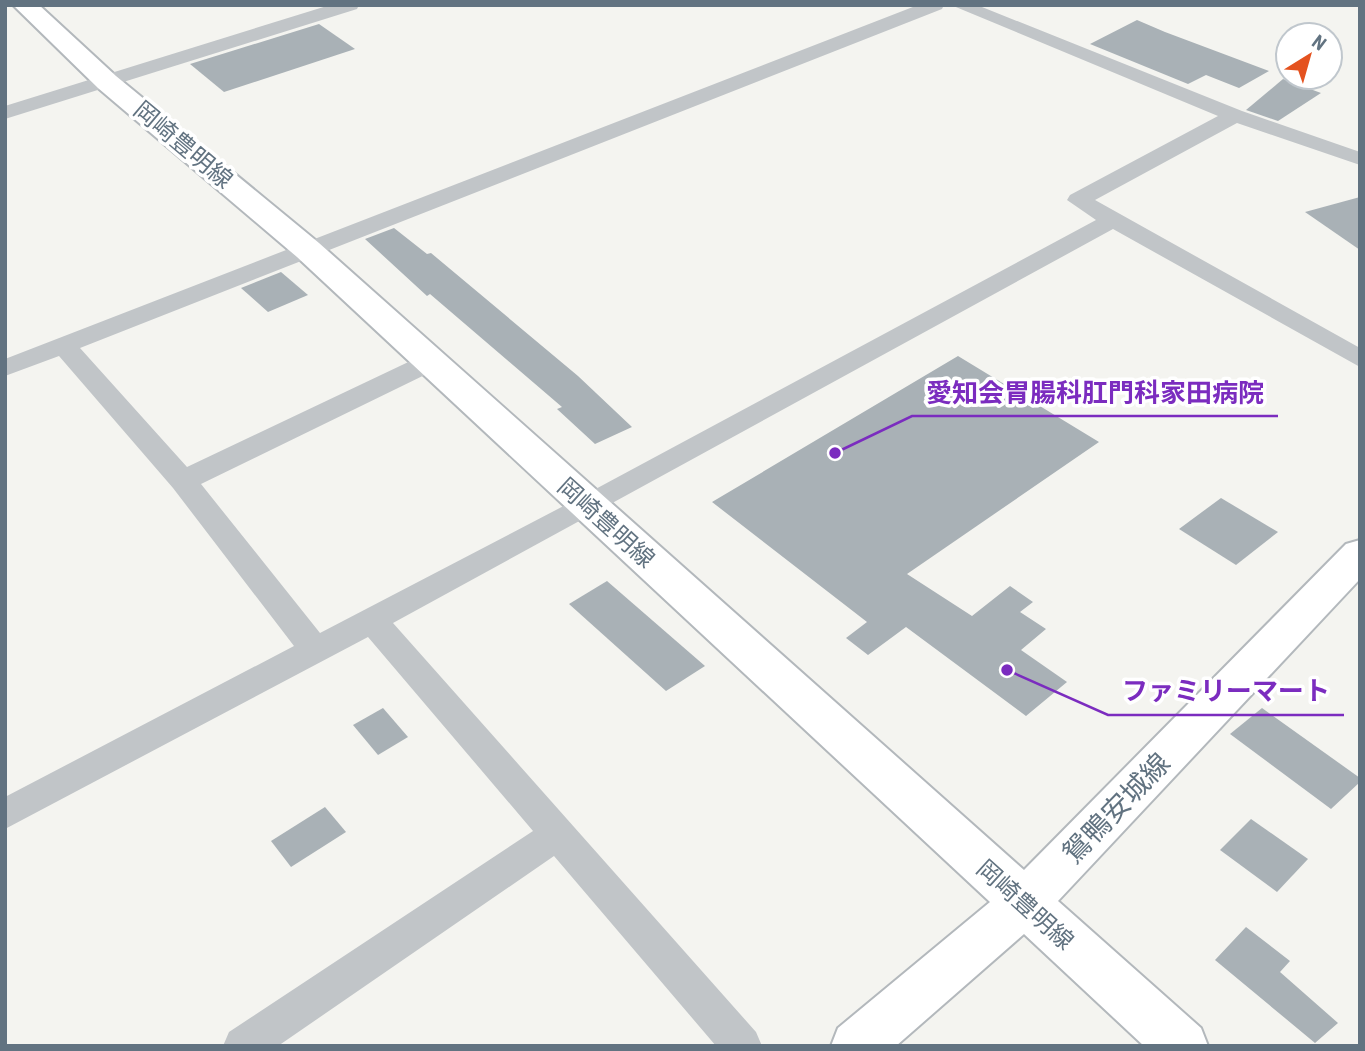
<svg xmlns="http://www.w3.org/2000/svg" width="1365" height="1051" font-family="'Roboto Condensed','Noto Sans JP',sans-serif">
<rect width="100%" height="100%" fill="#f4f4f0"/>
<g fill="#a9b1b6">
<path d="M 1137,20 L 1165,32 L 1269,71 L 1239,88 L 1206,75 L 1188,84 L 1090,44 Z"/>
<path d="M 319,24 L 355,49 L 224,92 L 190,64 Z"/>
<path d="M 1283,79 L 1321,93 L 1278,121 L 1246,110 Z"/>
<path d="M 1360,197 L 1360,250 L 1305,212 Z"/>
<path d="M 394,228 L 427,254 L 431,253 L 578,376 L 632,427 L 595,444 L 557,409 L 562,407 L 430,294 L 427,296 L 365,239 Z"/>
<path d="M 281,272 L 308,295 L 268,312 L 241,288 Z"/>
<path d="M 958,356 L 1099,442 L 907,574 L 972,616 L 1010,586 L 1033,602 L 1020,612 L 1046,629 L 1021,650 L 1067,682 L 1026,716 L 906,627 L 868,655 L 846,638 L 867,622 L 712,502 Z"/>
<path d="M 1221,498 L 1278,532 L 1236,565 L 1179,529 Z"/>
<path d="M 607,581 L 705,666 L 666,691 L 569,604 Z"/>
<path d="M 383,708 L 408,737 L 378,755 L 353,725 Z"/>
<path d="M 1262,708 L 1360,778 L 1360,782 L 1331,809 L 1230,734 Z"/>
<path d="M 325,807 L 346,832 L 291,867 L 271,841 Z"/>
<path d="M 1251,819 L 1308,859 L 1277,892 L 1220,850 Z"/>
<path d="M 1246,927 L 1290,961 L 1280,972 L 1338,1023 L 1315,1043 L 1215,960 Z"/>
</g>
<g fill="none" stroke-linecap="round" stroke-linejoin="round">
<defs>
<path id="secondary" d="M 13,5 L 39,5 L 116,76 L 319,243 L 1024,870 L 1346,544 L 1360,540 L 1360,579 L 1058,901 L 1201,1028 L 1208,1046 L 1144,1046 L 1024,934 L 896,1046 L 831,1046 L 838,1028 L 990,902 L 297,257 L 98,88 Z"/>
</defs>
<use href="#secondary" stroke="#b3b8bc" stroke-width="4"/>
<g fill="#c1c5c8" fill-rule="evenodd">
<path d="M 330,5 L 359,5 L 357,9 L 5,119 L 5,106 Z"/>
<path d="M 918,5 L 944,5 L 942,9 L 80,348 L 187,467 L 421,356 L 439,356 L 443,362 L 439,368 L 201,484 L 320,633 L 577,499 L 1096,220 L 1067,200 L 1070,195 L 1218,116 L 951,5 L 977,5 L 1242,111 L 1360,152 L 1360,165 L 1237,123 L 1095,200 L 1360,348 L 1360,367 L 1113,229 L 393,623 L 756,1032 L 762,1046 L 716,1046 L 554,856 L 278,1046 L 223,1046 L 229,1032 L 533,831 L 368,637 L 5,829 L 5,797 L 294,646 L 173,488 L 59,356 L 5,376 L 5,359 Z"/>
</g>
<use href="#secondary" fill="#fff" fill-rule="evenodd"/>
</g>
<g text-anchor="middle" stroke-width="7" stroke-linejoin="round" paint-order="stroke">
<g font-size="24" fill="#627381" stroke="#fff">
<text transform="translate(183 145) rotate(40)" y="8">岡崎豊明線</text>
<text transform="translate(606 523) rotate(42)" y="8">岡崎豊明線</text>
<text transform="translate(1025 905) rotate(42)" y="8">岡崎豊明線</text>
</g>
<g font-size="28" fill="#627381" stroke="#fff">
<text transform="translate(1116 808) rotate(-46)" y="10">鴛鴨安城線</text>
</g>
</g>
<path fill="none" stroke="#7b2cbf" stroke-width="2.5" d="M835 453L912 416H1278M1007 670L1108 715H1344"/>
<g fill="#7b2cbf" stroke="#fff" stroke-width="2.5">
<circle cx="835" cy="453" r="7"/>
<circle cx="1007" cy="670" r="7"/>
</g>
<g font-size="26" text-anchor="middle" font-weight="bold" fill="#7b2cbf" stroke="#fff" stroke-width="7" stroke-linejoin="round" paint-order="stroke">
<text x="1095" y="402">愛知会胃腸科肛門科家田病院</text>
<text x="1226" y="700">ファミリーマート</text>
</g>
<rect width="1365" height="1051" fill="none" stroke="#627381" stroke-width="14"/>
<g transform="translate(1309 56) rotate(37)"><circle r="33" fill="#ffffff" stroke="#c0c7cd" stroke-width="2"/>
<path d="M0-5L12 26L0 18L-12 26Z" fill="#e4521f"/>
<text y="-10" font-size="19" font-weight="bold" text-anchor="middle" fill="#627381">N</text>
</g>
</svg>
